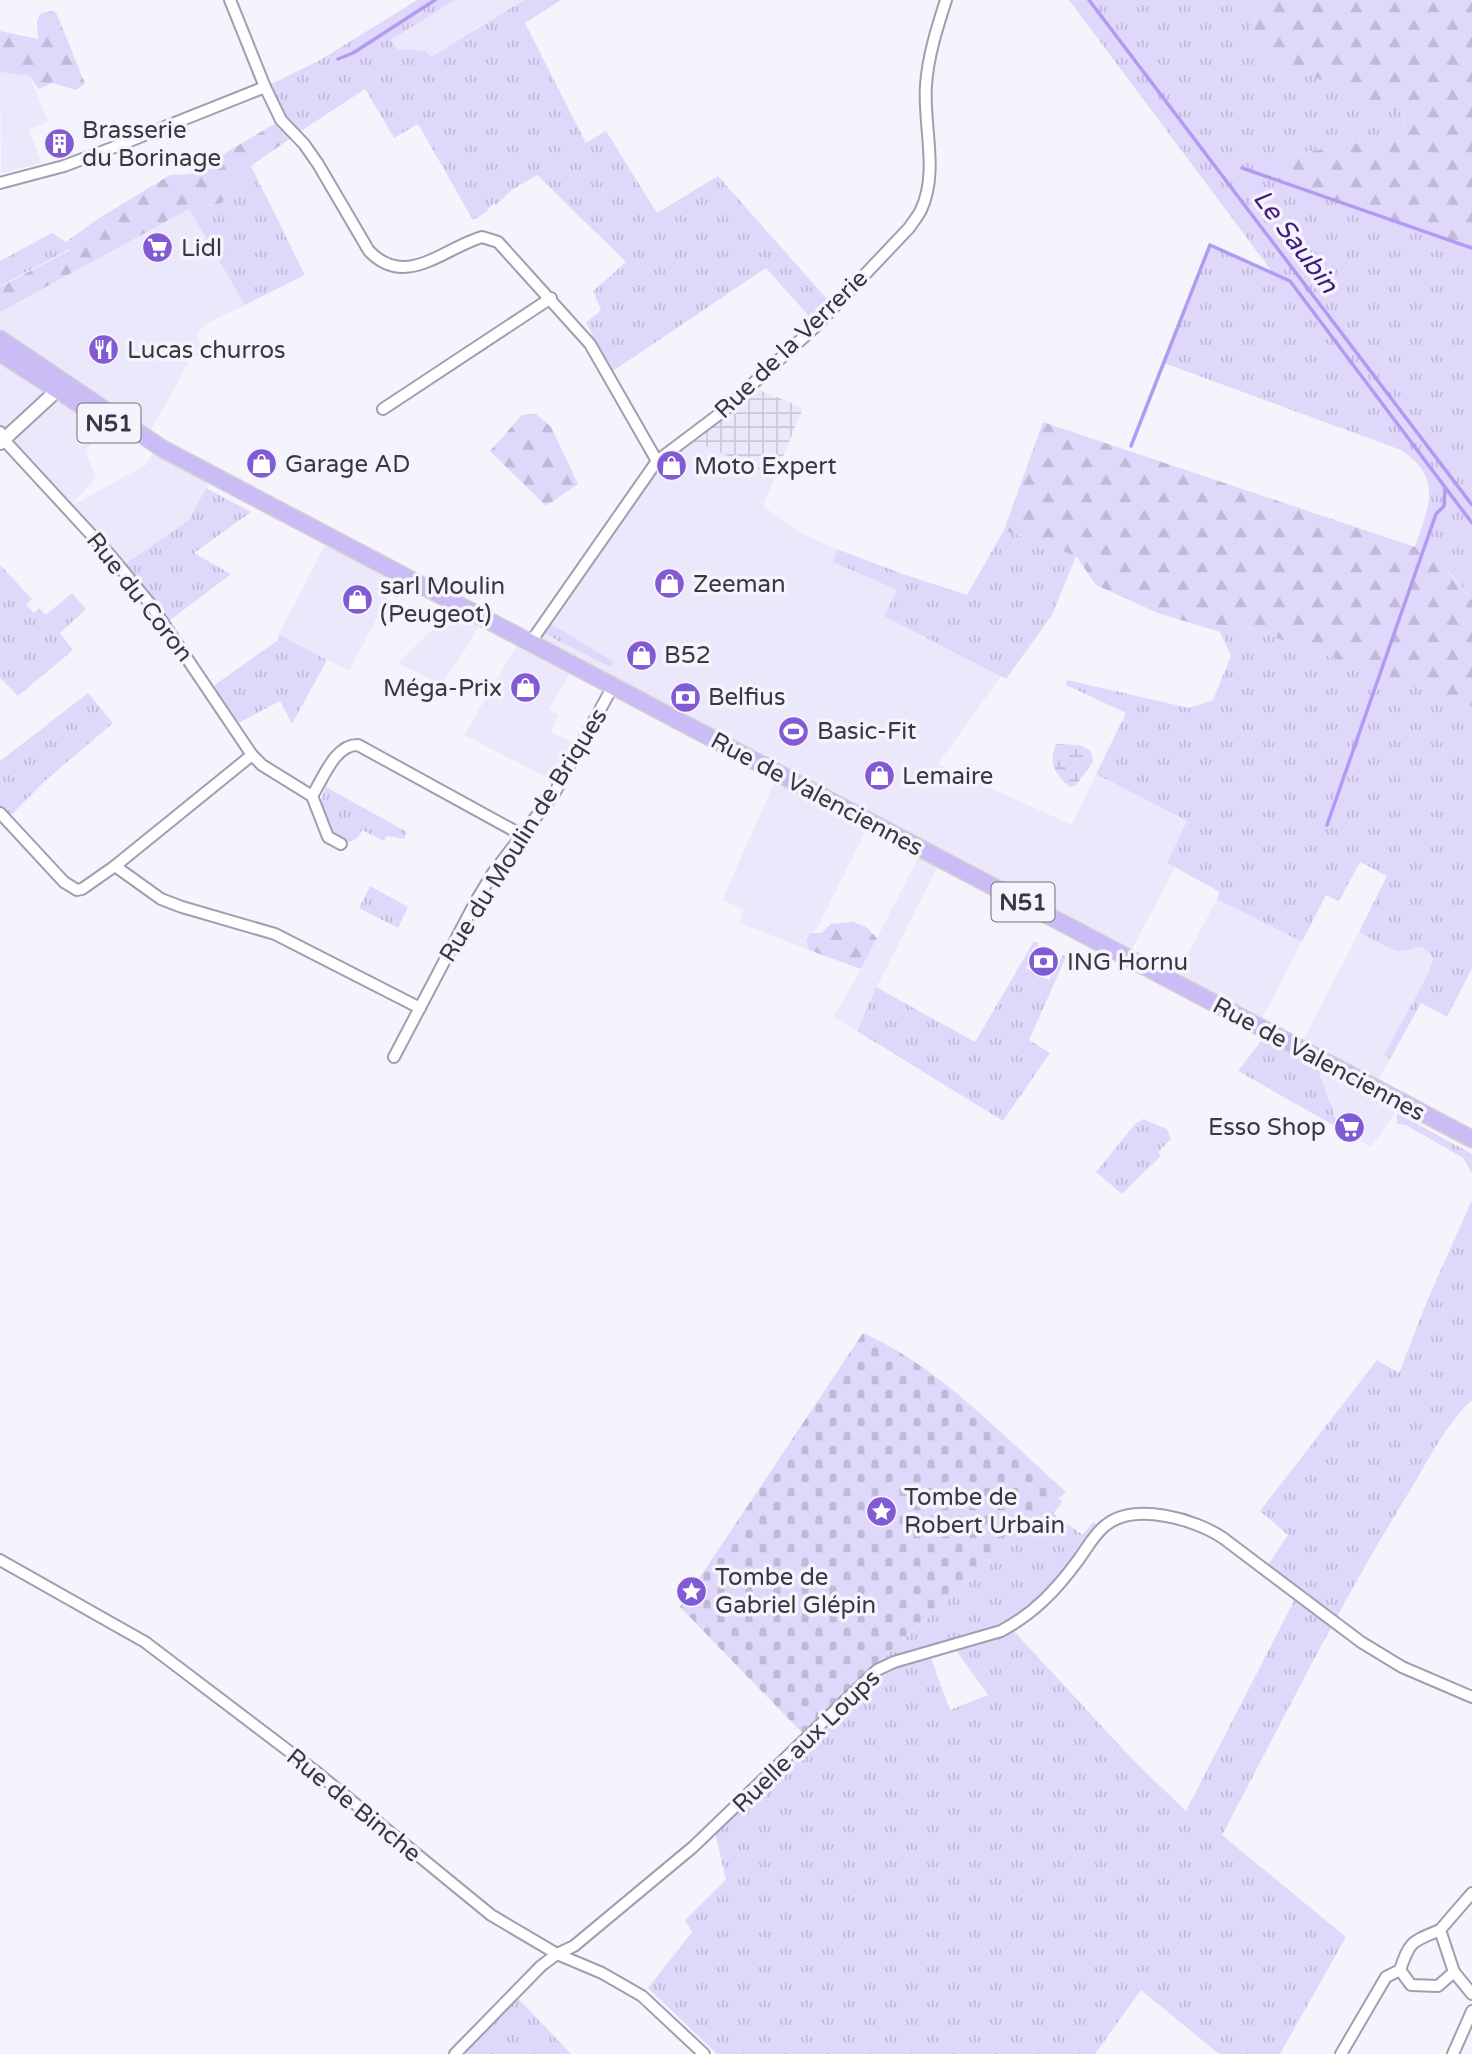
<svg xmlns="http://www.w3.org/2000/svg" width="1472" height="2054" font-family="'Varela Round',sans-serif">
<defs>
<pattern id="industrial-grid" width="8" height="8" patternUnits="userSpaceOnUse" patternTransform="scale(1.75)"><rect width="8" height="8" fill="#ece8fb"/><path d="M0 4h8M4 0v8" fill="none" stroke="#cbc8d8"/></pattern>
<pattern id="grass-tufts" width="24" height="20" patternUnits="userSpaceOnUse" patternTransform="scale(1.75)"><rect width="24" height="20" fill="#dfd8fb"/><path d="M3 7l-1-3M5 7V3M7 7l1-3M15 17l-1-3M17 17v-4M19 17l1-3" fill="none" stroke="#c0bad8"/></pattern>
<pattern id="forest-firs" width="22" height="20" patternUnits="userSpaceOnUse" patternTransform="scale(1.75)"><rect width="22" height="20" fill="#dfd8fb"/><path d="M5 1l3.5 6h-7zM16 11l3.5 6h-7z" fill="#c0bad8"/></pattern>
<pattern id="wetland-marsh" width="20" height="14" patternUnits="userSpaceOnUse" patternTransform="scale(1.75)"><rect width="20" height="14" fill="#dfd8fb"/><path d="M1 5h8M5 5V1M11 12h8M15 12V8" fill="none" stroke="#c0bad8"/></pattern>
<pattern id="cemetery-stones" width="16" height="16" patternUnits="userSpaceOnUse" patternTransform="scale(1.75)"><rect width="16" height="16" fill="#dfd8fb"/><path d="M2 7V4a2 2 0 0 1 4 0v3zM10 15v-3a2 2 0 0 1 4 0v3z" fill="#c0bad8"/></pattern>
</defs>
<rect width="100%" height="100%" fill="#f5f4fd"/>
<g fill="#ece8fb">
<path d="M 455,0 L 524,0 L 430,57 L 426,51 L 397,49 L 391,40 Z"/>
<path d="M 0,72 L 30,76 L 48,122 L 29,129 L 41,163 L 1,173 Z"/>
<path d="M 189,209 L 245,305 L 206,324 L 196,335 L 205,351 L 189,362 L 147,437 L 46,369 L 0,328 L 0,312 Z"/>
<path d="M 0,353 L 108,422 L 86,451 L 96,478 L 69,507 L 146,465 L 156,447 L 213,475 L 190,520 L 121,567 L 0,432 Z"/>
<path d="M 688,439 L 775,476 L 763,506 L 801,533 L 837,549 L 833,562 L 897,590 L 885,616 L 1001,676 L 938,764 L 1072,825 L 1096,774 L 1187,821 L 1167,863 L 1175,868 L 1127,958 L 941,860 L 871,998 L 857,1031 L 833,1017 L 861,969 L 922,850 L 870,823 L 816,931 L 810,933 L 806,939 L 809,950 L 739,923 L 743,909 L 722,900 L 778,774 L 574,666 L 549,710 L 559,715 L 551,732 L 581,747 L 560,784 L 464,735 L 521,638 L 529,642 L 636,488 Z"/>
<path d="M 329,537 L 400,574 L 349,671 L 279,634 Z"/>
<path d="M 448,599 L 483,618 L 469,644 L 441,684 L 398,663 L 435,627 Z"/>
<path d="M 1217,899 L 1302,942 L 1258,1026 L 1173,982 Z"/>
<path d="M 1359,932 L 1398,951 L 1418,946 L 1427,949 L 1433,958 L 1428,974 L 1384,1055 L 1390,1059 L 1374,1088 L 1402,1103 L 1371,1147 L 1333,1125 L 1336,1119 L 1319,1073 L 1299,1048 Z"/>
</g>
<path fill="url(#industrial-grid)" d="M 750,386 L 803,408 L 775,476 L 688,439 Z"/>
<g fill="url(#grass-tufts)" fill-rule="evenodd">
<path d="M 417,0 L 455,0 L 391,40 L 397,49 L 426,51 L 431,57 L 524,0 L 561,0 L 525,23 L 586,143 L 606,131 L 657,213 L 718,176 L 834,307 L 817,325 L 766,268 L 613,371 L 586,323 L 601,310 L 593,291 L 626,262 L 537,175 L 512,190 L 496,205 L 494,203 L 485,213 L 473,220 L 418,124 L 394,138 L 365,89 L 295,135 L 265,87 L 322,59 Z"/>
<path d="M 1069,0 L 1262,0 L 1249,35 L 1255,53 L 1405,113 L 1404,135 L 1277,157 L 1277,179 L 1472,248 L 1472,600 C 1456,580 1440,556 1415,547 C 1428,507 1444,478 1401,450 L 1164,363 L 1210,245 L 1273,273 Z"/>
<path d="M 251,166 L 305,275 L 245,305 L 189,209 L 222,203 L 241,173 Z"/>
<path d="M 52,233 L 66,242 L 70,249 L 0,286 L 0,261 Z"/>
<path d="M 206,488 L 251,512 L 194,553 L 231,574 L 165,624 L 121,567 L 189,520 Z"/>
<path d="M 1004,530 L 1076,556 L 1052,615 L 1006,679 L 884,616 L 897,590 L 833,562 L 837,549 L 903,574 L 967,595 Z"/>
<path d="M 0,565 L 32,599 L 26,605 L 34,613 L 39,608 L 46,615 L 72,593 L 86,609 L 60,633 L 73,650 L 18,696 L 0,678 Z"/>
<path d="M 551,624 L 614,662 L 610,667 L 545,634 Z"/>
<path d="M 1240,625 L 1472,707 L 1472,968 L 1447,1017 L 1421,1003 L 1390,1059 L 1384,1055 L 1428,974 L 1433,958 C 1420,939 1417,950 1400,951 C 1391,951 1368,936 1359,932 L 1387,876 L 1360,862 L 1339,901 L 1326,895 L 1302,942 L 1217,899 L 1220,892 L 1167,863 L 1187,821 L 1096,774 L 1126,713 L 1066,685 L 1067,680 L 1189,708 L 1213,700 L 1231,656 L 1220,632 Z"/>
<path d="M 279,634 L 327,660 L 292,724 L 280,701 L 233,726 L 209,689 L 278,640 Z"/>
<path d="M 88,693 L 113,723 L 45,781 L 6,820 L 0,813 L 0,761 Z"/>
<path d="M 326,787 L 407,832 L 404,839 L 387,836 L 384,841 L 362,830 L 358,837 L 350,842 L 333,837 L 319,805 Z"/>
<path d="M 370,886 L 408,907 L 398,928 L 359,908 Z"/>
<path d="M 1034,941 L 1039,943 L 1026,968 L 1049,980 L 1063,955 L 1066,957 L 1029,1040 L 1050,1053 L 1003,1121 L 857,1031 L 876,987 L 975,1042 Z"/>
<path d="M 1268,1032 L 1325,1062 L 1319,1073 L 1336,1119 L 1333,1125 L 1238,1071 Z"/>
<path d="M 1397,1113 L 1472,1154 L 1472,1173 L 1463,1158 L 1406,1125 L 1397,1124 Z"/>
<path d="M 1143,1119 L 1167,1129 L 1171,1139 L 1158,1152 L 1161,1156 L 1122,1194 L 1096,1172 L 1135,1124 Z"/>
<path d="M 1472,1200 L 1472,1400 C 1444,1426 1426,1465 1406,1497 C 1339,1606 1282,1722 1222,1835 L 1346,1937 L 1280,2054 L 1219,2054 L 1141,1990 L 1095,2054 L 717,2054 L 648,1988 L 692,1932 L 685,1920 L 726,1880 L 714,1828 L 870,1670 L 1058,1499 L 1063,1501 L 1053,1514 L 1083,1535 L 1093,1522 L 1102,1528 L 1059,1586 L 1010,1627 L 1134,1761 L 1186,1811 L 1297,1595 L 1265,1569 L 1288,1535 L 1260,1511 L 1377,1360 L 1399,1373 L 1427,1301 ZM 953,1646 L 988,1695 L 950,1710 L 929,1653 Z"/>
<path d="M 514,1994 L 571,2054 L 455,2054 Z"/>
</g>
<g fill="url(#forest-firs)">
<path d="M 1262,0 L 1472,0 L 1472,248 L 1277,179 L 1277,157 L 1404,135 L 1405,114 L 1255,53 L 1249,35 Z"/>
<path d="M 51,11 L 56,12 L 85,84 L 76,90 L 53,83 L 38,89 L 30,76 L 0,72 L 0,31 L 38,39 L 37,22 L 40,14 Z"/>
<path d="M 281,120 L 295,135 L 241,173 L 222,203 L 189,209 L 0,312 L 0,287 L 70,250 L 66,242 L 96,220 L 170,175 L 190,174 Z"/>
<path d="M 536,414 L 551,427 L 578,484 L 546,506 L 490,451 L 522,415 Z"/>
<path d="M 1043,422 L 1424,550 L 1441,563 L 1472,600 L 1472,707 L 1240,625 L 1220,632 L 1158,613 L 1096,585 L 1076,556 L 1004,530 Z"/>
<path d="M 853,922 L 866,927 L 877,938 L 861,969 L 809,950 L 806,940 L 810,933 L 821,933 L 831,924 Z"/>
</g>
<path fill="url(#wetland-marsh)" d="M 1056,744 L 1080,745 L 1091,751 L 1093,762 L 1076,785 L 1070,787 C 1055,775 1048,762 1056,744 Z"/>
<path fill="url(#cemetery-stones)" d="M 863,1333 C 940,1367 1003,1436 1066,1492 L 874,1666 L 807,1738 L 680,1607 Z"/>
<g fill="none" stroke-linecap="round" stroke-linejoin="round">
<g stroke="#b19bf2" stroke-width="3.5">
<path d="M 1089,0 L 1472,505"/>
<path d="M 338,59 L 353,53 L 435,0"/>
<path d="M 1242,168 L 1472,248"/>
<path d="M 1131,446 L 1210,245 L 1290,281 L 1472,523"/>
<path d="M 1327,825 L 1436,514 L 1444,506 L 1445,489"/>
</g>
<defs>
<g id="minor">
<path d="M 230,0 L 265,87 L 281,120 L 304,144 L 318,164 L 369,251 C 406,289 442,249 482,237 L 498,242 L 590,344 L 657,461"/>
<path d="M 0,183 L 64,166 L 112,148 L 265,87"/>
<path d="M 383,409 L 551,298"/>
<path d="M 0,432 L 4,440 L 110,555 L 151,605 L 252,755 L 262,765 L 312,796 C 323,779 335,744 358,745 L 522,835"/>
<path d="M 530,643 L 657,461 L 722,412 L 817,325 L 909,228 C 913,222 918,216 921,210 C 939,172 923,125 926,85 C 928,56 937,28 946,0"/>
<path d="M 312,796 L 328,837 L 341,844"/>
<path d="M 0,813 L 64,882 L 77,890 L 82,889 L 115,866 L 252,755"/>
<path d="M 115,866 L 161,899 L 182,907 L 275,934 L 420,1008"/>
<path d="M 394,1057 L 476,901 L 493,873 L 555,792 L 613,686"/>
<path d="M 0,1560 L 145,1642 L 315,1771 L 491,1915 L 557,1954 L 602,1973 L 642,1996 L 704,2054"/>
<path d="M 1440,1930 L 1472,1893"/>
<path d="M 1400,1970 L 1411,1985 L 1438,1986 L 1454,1972"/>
<path d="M 455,2054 L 541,1966 L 557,1954 L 574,1946 L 693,1847 L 877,1670 L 894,1662 L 1001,1631 C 1035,1613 1057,1589 1079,1559 C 1087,1548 1095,1533 1106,1525 C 1135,1502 1195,1519 1223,1538 L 1361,1642 L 1402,1667 L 1472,1697"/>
<path d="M 1341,2054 L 1386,1977 L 1400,1970 C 1410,1941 1411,1942 1440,1930 L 1454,1972 L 1472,1994"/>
<path d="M 1453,2054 L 1472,2011"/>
</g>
<path id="tertiary" d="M 0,443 L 64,384"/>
<g id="primary">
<path d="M 0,339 L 163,449 L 1472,1139"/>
<path d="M 0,353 L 101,418"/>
</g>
</defs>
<use href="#minor" stroke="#a19db3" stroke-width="14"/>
<use href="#tertiary" stroke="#a19db3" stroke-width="16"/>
<use href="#primary" stroke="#d3d3d5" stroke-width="19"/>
<use href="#minor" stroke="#fff" stroke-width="10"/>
<use href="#tertiary" stroke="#fff" stroke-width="12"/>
<use href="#primary" stroke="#cbbcf6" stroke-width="16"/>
</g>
<defs>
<symbol id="building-disc" viewBox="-11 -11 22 22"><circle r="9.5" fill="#815ad4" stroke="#f5f4fd"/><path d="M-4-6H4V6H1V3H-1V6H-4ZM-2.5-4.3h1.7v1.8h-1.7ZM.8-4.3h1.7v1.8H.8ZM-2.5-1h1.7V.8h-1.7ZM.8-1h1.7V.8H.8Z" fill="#fff"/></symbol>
<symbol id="supermarket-disc" viewBox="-11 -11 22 22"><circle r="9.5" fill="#815ad4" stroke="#f5f4fd"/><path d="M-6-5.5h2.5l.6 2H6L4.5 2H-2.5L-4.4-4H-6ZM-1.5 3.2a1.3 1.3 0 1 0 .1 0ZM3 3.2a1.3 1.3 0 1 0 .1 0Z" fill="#fff"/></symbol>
<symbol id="restaurant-disc" viewBox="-11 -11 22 22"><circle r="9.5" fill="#815ad4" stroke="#f5f4fd"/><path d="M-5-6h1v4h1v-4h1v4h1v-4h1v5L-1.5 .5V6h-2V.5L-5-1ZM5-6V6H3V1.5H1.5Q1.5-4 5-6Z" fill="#fff"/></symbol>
<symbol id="shop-disc" viewBox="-11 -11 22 22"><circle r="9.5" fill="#815ad4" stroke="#f5f4fd"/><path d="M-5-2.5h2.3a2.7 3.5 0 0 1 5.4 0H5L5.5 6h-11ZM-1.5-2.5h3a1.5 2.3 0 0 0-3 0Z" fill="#fff"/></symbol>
<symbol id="bank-disc" viewBox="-11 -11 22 22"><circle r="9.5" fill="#815ad4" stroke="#f5f4fd"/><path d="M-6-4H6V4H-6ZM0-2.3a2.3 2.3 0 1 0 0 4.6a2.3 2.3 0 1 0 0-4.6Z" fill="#fff"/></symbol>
<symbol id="stadium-disc" viewBox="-11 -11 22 22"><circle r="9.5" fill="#815ad4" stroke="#f5f4fd"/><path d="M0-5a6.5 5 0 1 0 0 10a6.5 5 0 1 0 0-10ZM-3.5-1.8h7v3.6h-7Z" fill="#fff"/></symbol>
<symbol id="sight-disc" viewBox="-11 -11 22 22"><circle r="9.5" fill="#815ad4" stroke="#f5f4fd"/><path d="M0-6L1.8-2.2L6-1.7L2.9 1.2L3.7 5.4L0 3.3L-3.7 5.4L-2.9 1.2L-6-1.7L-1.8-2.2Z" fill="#fff"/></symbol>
</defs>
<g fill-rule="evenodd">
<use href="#building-disc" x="42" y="126" width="35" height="35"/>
<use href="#supermarket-disc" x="140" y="230" width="35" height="35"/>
<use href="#restaurant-disc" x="86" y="332" width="35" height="35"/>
<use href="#shop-disc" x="244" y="446" width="35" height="35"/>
<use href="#shop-disc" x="654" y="448" width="35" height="35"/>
<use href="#shop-disc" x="652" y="566" width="35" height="35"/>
<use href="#shop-disc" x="340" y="582" width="35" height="35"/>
<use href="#shop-disc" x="624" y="638" width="35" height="35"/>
<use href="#shop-disc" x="508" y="670" width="35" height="35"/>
<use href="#bank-disc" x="668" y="680" width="35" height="35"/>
<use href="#stadium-disc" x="776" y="714" width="35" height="35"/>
<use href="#shop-disc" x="862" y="758" width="35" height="35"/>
<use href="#bank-disc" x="1026" y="944" width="35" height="35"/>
<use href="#supermarket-disc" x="1332" y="1110" width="35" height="35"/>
<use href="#sight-disc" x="864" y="1494" width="35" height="35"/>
<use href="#sight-disc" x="674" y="1574" width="35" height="35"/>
</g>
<g text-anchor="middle" stroke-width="7" stroke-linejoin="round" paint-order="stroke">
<g fill="#f5f4fd" stroke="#717079" stroke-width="2">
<rect x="77.5" y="403.5" width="63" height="39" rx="5"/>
<rect x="991.5" y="882.5" width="63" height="39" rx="5"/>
</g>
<g font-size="23" font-weight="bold" fill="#393741">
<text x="109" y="431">N51</text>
<text x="1023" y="910">N51</text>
</g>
<g font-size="24" fill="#393741" stroke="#f5f4fd" text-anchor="start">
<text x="82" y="138">Brasserie<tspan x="82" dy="28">du Borinage</tspan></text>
<text x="181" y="256">Lidl</text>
<text x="127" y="358">Lucas churros</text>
<text x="285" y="472">Garage AD</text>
<text x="694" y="474">Moto Expert</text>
<text x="693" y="592">Zeeman</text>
<text x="380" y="594">sarl Moulin<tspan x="380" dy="28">(Peugeot)</tspan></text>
<text x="664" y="663">B52</text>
<text x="502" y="696" text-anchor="end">Méga-Prix</text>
<text x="708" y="705">Belfius</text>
<text x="817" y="739">Basic-Fit</text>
<text x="902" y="784">Lemaire</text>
<text x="1067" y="970">ING Hornu</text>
<text x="1326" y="1135" text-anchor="end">Esso Shop</text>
<text x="904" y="1505">Tombe de<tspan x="904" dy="28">Robert Urbain</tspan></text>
<text x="715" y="1585">Tombe de<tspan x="715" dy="28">Gabriel Glépin</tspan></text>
</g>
<g font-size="24" fill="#393741" stroke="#f5f4fd">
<text transform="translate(791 344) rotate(-44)" y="8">Rue de la Verrerie</text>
<text transform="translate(140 597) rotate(52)" y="8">Rue du Coron</text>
<text transform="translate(817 794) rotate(28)" y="8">Rue de Valenciennes</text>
<text transform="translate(523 835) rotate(-58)" y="8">Rue du Moulin de Briques</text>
<text transform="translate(1319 1059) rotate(28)" y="8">Rue de Valenciennes</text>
<text transform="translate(806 1741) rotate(-44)" y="8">Ruelle aux Loups</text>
<text transform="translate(354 1805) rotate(39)" y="8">Rue de Binche</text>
</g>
<g font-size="26" font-style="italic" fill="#421a7e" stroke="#f5f4fd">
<text transform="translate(1296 241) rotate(53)" y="9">Le Saubin</text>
</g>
</g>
</svg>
